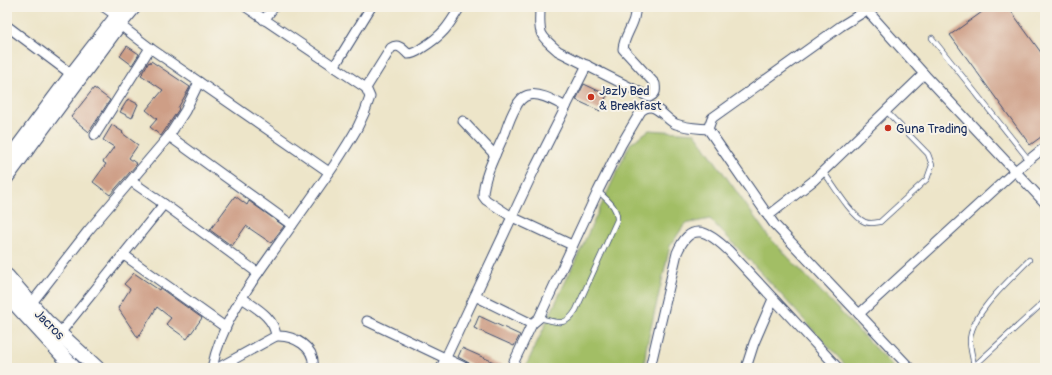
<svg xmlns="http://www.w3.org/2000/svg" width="1052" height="375" font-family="Pangolin,sans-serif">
<rect width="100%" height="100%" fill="#f7f3e8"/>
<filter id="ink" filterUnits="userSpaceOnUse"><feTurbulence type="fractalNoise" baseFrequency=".025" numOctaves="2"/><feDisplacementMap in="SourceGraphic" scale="8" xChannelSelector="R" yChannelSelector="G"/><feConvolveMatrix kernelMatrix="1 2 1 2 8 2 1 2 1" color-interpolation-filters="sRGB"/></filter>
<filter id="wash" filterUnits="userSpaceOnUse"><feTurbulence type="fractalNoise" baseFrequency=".012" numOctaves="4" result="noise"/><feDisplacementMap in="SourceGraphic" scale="16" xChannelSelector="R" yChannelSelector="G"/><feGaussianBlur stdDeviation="0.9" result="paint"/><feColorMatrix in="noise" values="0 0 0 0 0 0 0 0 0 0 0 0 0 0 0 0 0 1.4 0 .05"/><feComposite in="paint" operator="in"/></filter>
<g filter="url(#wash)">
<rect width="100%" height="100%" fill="#ede5c9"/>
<path fill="#a2be65" stroke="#5e7662" d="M 649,130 L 695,133 L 768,236 L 894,368 L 848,368 L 753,264 L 710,219 L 685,224 L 670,246 L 646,349 L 644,368 L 525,368 L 630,144 Z"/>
<g id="blocks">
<g fill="#ce9e86">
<path d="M 989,7 L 1008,7 L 1045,58 L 1045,134 L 1030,145 L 950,35 Z"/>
<path d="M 127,46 L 139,54 L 132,65 L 120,56 Z"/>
<path d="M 151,61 L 190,87 L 178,108 L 179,109 L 161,136 L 150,127 L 157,119 L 146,110 L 163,90 L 141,75 L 143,73 L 142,73 L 149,62 L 150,63 Z"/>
<path d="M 584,84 L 607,95 L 600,111 L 576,100 Z"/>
<path d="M 94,88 L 110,100 L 89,132 L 71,117 Z"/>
<path d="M 128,99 L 138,104 L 132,118 L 120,112 Z"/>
<path d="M 112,125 L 123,132 L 122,133 L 138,145 L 129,158 L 137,164 L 110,195 L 93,182 L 106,164 L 103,162 L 114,147 L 103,140 Z"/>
<path d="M 235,196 L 247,205 L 249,201 L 284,226 L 271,243 L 246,226 L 232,246 L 210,230 Z"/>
<path d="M 134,273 L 159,290 L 160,288 L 202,318 L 187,339 L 166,324 L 171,318 L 157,307 L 138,338 L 118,308 L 130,289 L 124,284 Z"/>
<path d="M 479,316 L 520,335 L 514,346 L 474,328 Z"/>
<path d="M 462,348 L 505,367 L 505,368 L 476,368 L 471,366 L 469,363 L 458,357 Z"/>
</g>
</g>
</g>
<g filter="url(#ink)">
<use href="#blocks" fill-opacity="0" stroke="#3a4a6e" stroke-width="1"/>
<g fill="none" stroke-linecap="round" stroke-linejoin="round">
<defs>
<g id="lane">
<path d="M 932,38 L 1029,160"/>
<path d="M 823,171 C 832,183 852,217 865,222 C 870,224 874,223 880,222 L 927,179 L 932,165 L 928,154 L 886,111"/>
<path d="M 539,318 C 557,322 565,328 576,310 L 617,220 C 618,207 607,200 598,191"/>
<path d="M 974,366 C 973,358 970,349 970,341 C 970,314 1011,279 1029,260"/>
<path d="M 972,368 L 1045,301"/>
</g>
<g id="street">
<path d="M 104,7 L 117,16"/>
<path d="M 539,7 L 540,10 C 539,34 539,35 558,51 L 649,97 C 656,94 656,91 655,84 L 623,49 C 624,34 637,23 635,7"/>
<path d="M 864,7 L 924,74 L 1045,203"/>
<path d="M 867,10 L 841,26 L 712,118 L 708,129 L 774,224 L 910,368"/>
<path d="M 264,20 L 274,7"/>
<path d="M 120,25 L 150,48 L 329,172"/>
<path d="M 7,26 L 71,74"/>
<path d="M 334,67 L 371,7"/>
<path d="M 366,88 L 391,48 C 398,43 403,49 408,54 C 414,54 418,51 422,48 C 443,35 448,27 460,7"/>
<path d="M 566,107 C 556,102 540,92 529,95 C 523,96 518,102 516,107 C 511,115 508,124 505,133 C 497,151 483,177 483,196 L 486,200 L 512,217 L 572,245"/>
<path d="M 463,121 L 495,155"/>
<path d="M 95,135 L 150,48"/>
<path d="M 169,136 L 292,225"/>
<path d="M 131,181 L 164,204 L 258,273"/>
<path d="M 768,216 L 813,181 L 924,74"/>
<path d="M 124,255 L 225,327"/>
<path d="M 475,296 L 532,324"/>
<path d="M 242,298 C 256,308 274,317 276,336"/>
<path d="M 31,304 L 88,231 L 169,136 L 185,111 L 199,82"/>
<path d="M 859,314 L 1015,171 L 1045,147"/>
<path d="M 367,321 L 466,368"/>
<path d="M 57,337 L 164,204"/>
<path d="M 212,368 C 221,325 245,291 270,256 C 292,225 314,195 335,164 C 350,140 362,124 370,97 L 366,88 L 246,7"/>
<path d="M 218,368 L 276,336 C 294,335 316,347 313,368"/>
<path d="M 441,368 L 535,168 L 587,65"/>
<path d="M 511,368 L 532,324 L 539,318 L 598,191 L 621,145 L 641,111 C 655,98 665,120 676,124 C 686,128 698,128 708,129"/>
<path d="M 650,368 L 677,253 C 691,219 709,232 729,251 L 838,368"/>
<path d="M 746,368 L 754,343 L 773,299"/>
</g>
<g id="secondary">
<path d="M 7,160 L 71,74 L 123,7"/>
<path d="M 7,178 L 120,25 L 135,7"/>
</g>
<g id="primary">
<path d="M 7,276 L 47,322 L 97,368"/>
<path d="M 7,295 L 74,368"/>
</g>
</defs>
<use href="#lane" stroke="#3a4a6e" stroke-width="6"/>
<use href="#street" stroke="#3a4a6e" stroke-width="11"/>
<use href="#secondary" stroke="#3a4a6e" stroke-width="14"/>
<use href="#primary" stroke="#3a4a6e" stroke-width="16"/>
<use href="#lane" stroke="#fff" stroke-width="4.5"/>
<use href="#street" stroke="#fff" stroke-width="9"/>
<use href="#secondary" stroke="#fff" stroke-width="12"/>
<use href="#primary" stroke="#fff" stroke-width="14"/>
</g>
</g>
<g fill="#c8321e" stroke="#f7f3e8" stroke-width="1.5">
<circle cx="591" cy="97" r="4"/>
<circle cx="888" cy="128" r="4"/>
</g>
<g text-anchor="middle" stroke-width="4" stroke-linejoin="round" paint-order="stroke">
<g font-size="13" fill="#1b2f5e" stroke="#f7f3e8" text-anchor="start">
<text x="599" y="95">Jazly Bed<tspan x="599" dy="15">&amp; Breakfast</tspan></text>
<text x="896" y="133">Guna Trading</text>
</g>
<g font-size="13" fill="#1b2f5e" stroke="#f7f3e8">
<text transform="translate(50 324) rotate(45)" y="5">Jacros</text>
</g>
</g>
<rect width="1052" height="375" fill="none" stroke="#f7f3e8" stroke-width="24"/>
</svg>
